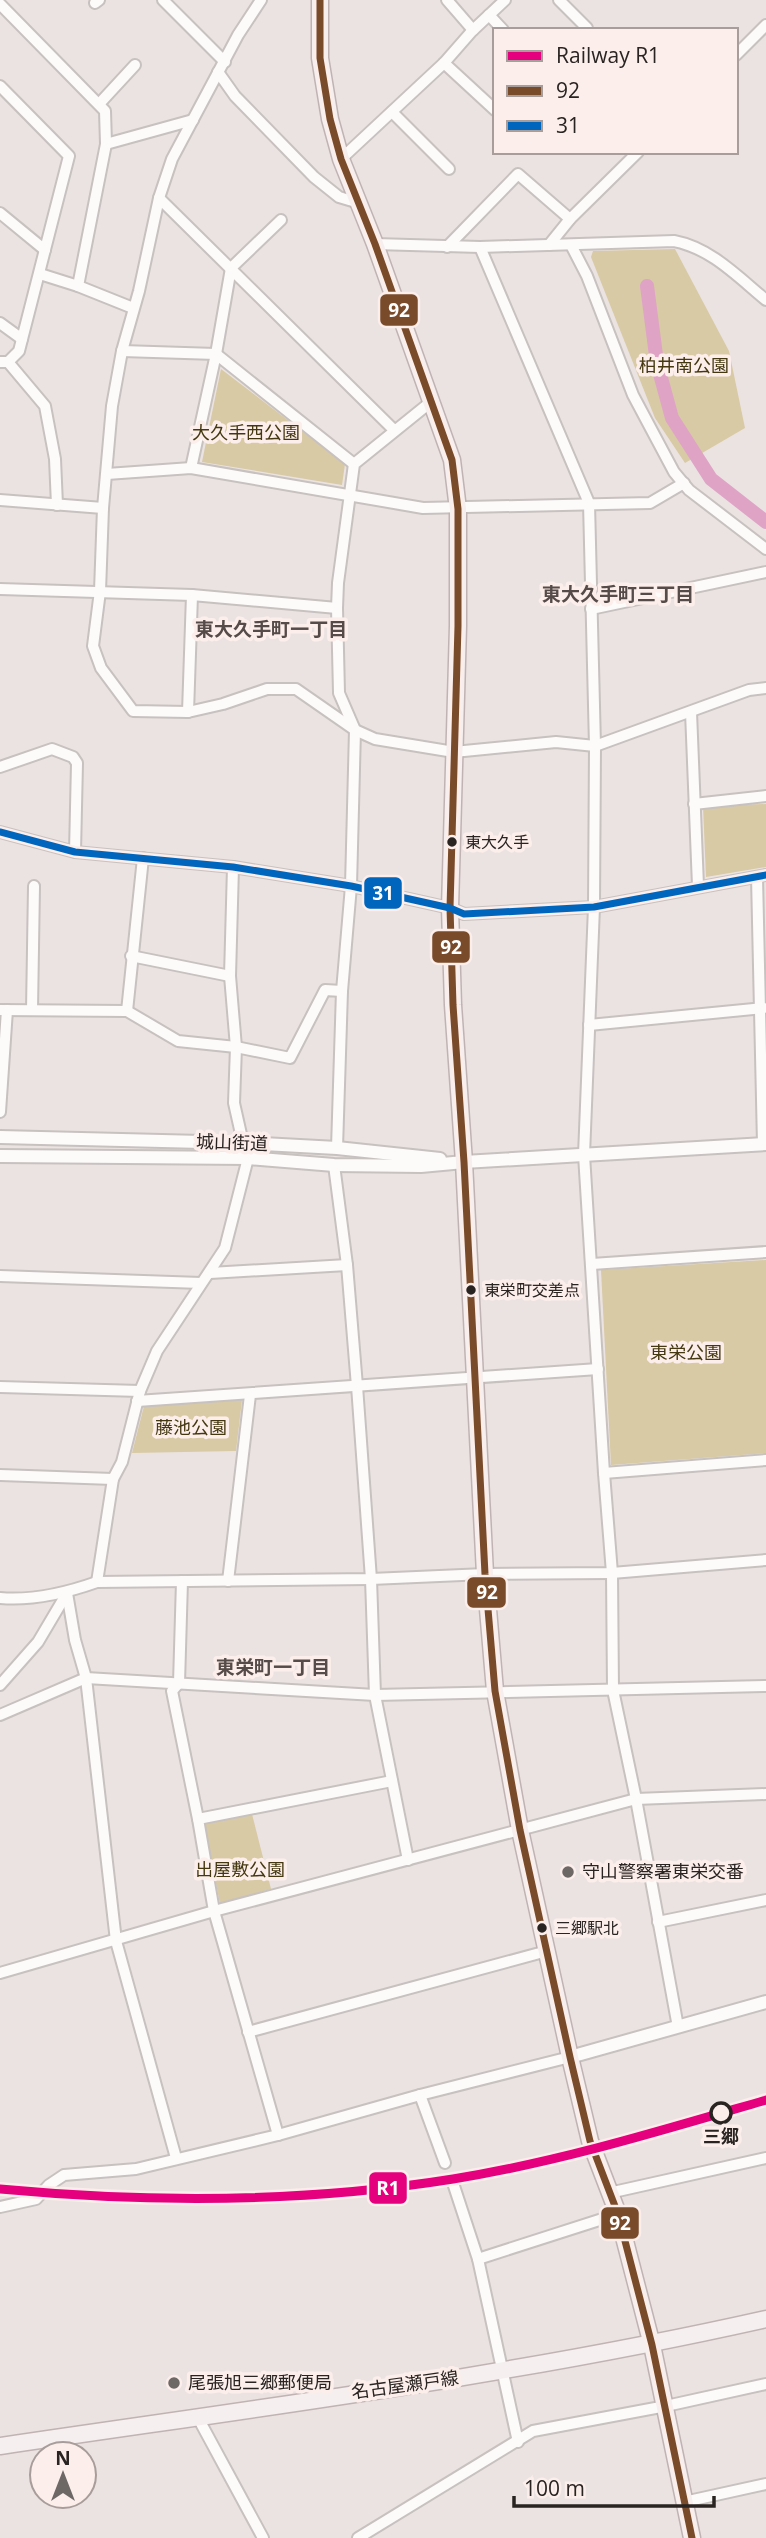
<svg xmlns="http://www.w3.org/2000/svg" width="766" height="2538" font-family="'Open Sans','Noto Sans JP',sans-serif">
<rect width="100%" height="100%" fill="#ebe3e1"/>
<g fill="#d8caa4">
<path d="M 675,249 L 729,351 L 745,428 L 685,463 L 655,418 L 591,257 L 593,251 Z"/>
<path d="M 221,369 L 345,464 L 342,485 L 202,462 Z"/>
<path d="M 766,804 L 766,867 L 706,877 L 703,806 Z"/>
<path d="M 766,1260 L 766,1453 L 611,1465 L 601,1270 Z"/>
<path d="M 242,1400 L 236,1451 L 132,1453 L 144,1406 Z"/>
<path d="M 252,1814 L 271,1889 L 220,1904 L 204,1823 Z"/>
</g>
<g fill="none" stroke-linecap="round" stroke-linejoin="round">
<path stroke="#dfa3c6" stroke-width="14" d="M 647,286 L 657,363 L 672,418 L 711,479 L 766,522"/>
<defs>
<g id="minor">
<path d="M 163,0 L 225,62"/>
<path d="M 261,0 L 238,35 L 172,159 L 159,198 L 139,291 L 122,351 L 112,406 L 103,508 L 100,591 L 93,646 L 101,668 L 133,711 L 188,712 L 223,704 L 267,689 L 296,689 L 355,730 L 375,739 L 454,752 L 556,742 L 595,746 L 749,690 L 766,688"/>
<path d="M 447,0 L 473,30"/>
<path d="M 559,0 L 587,28"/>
<path d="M 95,3 L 99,0"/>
<path d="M 0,4 L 105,111 L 106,144 L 78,286"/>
<path d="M 489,15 L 503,30"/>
<path d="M 736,55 L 766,25"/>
<path d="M 444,63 L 495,110"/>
<path d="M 218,72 L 235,96 L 314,177 L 339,197 L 359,203"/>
<path d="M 0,86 L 69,156 L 19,351 L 8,362 L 0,362"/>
<path d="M 99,104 L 135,65"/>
<path d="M 392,112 L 449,169"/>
<path d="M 106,144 L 193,120"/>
<path d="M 341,159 L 444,63 L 472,31 L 505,0"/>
<path d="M 159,198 L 394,430"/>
<path d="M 0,213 L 45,250"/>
<path d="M 375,244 L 480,247 L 674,241 C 711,248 738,277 766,300"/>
<path d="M 549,245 L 570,219 L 638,152"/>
<path d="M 571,245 L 587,276 L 633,395 L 674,472 L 689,490 L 766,549"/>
<path d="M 447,247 L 518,174 L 570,219"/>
<path d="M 480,247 L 589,503 L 595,746 L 594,907 L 584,1155 L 604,1473 L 612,1573 L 613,1690 L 636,1799 L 678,2027"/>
<path d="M 40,274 L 78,286 L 133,308"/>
<path d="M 0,323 L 22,339"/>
<path d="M 122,351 L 216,354 L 354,464"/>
<path d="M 8,362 L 45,406 L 55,459 L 57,505"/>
<path d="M 191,468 L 216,354 L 231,268 L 281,220"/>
<path d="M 107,474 L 191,468 L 423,508 L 650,503 L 684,483"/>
<path d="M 0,500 L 103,508"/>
<path d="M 0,589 L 192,595 L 337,608"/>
<path d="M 591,609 L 766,572"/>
<path d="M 188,712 L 192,595"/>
<path d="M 691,712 L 698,886"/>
<path d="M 0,767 L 52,749 L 73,757 L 77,763 L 75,852"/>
<path d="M 694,804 L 766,796"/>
<path d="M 0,832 L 75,852 L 233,867 L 351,886 L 450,908 L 464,914 L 594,907 L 766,875"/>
<path d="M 233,867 L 230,976 L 236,1047 L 234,1103 L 243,1143"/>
<path d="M 757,877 L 763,1144"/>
<path d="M 131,956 L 230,976"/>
<path d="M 0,1010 L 127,1011 L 178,1041 L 236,1047 L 290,1058 L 325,990 L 342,991"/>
<path d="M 32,1010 L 34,886"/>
<path d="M 127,1011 L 143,858"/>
<path d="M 589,1025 L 764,1008"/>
<path d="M 0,1112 L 7,1010"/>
<path d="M 337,1148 L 342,991 L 351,886 L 355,730 L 339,693 L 337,608 L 338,583 L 354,464 L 432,401"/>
<path d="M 334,1165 L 347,1265 L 357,1386 L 371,1579 L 375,1695 L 408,1860"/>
<path d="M 592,1264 L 766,1252"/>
<path d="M 210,1273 L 347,1265"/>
<path d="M 0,1276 L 201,1283"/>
<path d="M 0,1387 L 140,1391"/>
<path d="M 137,1401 L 598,1369"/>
<path d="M 604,1473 L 766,1460"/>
<path d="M 0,1475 L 113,1479"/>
<path d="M 182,1581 L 179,1683 L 172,1691 L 198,1819 L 214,1911 L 278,2135"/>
<path d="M 228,1581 L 250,1395"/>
<path d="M 97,1582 L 113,1479 L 122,1462 L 140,1391 L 157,1351 L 225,1248 L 248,1158"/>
<path d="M 67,1593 L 75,1640 L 86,1678 L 116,1941 L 176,2158"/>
<path d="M 0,1598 C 33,1601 66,1593 97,1582 L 371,1579 L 485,1574 L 612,1573 L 766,1560"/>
<path d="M 0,1685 L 38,1642 L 67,1593"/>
<path d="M 0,1715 L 86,1678 L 375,1695 L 766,1686"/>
<path d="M 198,1819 L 392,1781"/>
<path d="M 658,1922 L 766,1900"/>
<path d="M 0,1973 L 214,1911 L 636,1799 L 766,1794"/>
<path d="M 248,2032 L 547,1951"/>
<path d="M 420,2095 L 445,2163"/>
<path d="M 454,2186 L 478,2259 L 518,2442"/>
<path d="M 609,2193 L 766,2158"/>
<path d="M 0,2207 L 36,2199 L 49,2185 L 64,2175 L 136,2169 L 278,2135 L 420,2095 L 570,2057"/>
<path d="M 478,2259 L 618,2214"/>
<path d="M 197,2416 L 263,2538"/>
<path d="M 684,2502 L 766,2484"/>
<path d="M 358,2538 L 533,2431 L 666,2406 L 766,2384"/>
</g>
<g id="tertiary">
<path d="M 0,1137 L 243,1143 L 337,1148 L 440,1159"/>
<path d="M 0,1156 L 248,1158 L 334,1165 L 421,1166 L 464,1162 L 766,1144"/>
<path d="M 570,2057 L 766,2002"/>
</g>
<g id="primary">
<path d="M 320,0 L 320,58 L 330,119 L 341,159 L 375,244 L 452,460 L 458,509 L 458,626 L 450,908 L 453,1005 L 464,1162 L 485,1574 L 495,1691 L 520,1830 L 570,2057 L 590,2141 L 618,2214 L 652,2345 L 692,2538"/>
<path d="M 0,2446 C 256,2408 513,2376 766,2319"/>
</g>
</defs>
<use href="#minor" stroke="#c7c1c0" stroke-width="14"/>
<use href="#tertiary" stroke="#c7c1c0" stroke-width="16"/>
<use href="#primary" stroke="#c1b3b3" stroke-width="19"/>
<use href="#minor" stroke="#fcfbfa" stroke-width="10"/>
<use href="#tertiary" stroke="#fcfbfa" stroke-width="12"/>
<use href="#primary" stroke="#f5efef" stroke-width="16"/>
<defs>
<path id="bus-1" d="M 320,0 L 320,58 L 330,119 L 341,159 L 375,244 L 452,460 L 458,509 L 458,626 L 450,908 L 453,1005 L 464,1162 L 485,1574 L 495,1691 L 520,1830 L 570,2057 L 590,2141 L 618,2214 L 652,2345 L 692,2538"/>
<path id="bus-2" d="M 0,832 L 75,852 L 233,867 L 351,886 L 450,908 L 464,914 L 594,907 L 766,875"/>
</defs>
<use href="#bus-1" stroke="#fceeea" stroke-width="12"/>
<use href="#bus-2" stroke="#fceeea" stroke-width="12"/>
<use href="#bus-1" stroke="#7a4b2a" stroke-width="7"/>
<use href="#bus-2" stroke="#0065bd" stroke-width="7"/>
<defs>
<path id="rail-1" d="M 0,2189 C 151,2203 303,2203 453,2179 C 559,2162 663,2130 766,2100"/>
</defs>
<use href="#rail-1" stroke="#fceeea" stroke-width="14"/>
<use href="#rail-1" stroke="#e5007d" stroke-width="9"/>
</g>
<g fill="#292422" stroke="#fceeea" stroke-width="2.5">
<circle cx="452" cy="842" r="6"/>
<circle cx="471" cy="1290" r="6"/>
<circle cx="542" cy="1928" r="6"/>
</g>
<g fill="#6d6765" stroke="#fceeea" stroke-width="2.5">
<circle cx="568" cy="1872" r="7"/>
<circle cx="174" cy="2383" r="7"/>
</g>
<circle fill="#fceeea" stroke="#292422" stroke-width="3.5" cx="721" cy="2113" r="10"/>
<g text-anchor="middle" stroke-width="7" stroke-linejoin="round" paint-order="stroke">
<g font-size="16" fill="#292422" stroke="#fceeea" text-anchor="start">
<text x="465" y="848">東大久手</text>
<text x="484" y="1296">東栄町交差点</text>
<text x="555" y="1934">三郷駅北</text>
</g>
<g font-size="18" fill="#433810" stroke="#fceeea">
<text x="684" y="372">柏井南公園</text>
<text x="246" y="439">大久手西公園</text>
<text x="686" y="1359">東栄公園</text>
<text x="191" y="1434">藤池公園</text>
<text x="240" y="1876">出屋敷公園</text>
</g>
<g font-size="18" fill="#292422" stroke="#fceeea">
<text transform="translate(232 1143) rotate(2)" y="6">城山街道</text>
<text transform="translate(405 2385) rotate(-8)" y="6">名古屋瀬戸線</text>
</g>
<g font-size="18" fill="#292422" stroke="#fceeea" text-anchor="start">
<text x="582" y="1878">守山警察署東栄交番</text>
<text x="188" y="2389">尾張旭三郷郵便局</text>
</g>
<g font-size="18" font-weight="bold" fill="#292422" stroke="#fceeea">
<text x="721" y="2143">三郷</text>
</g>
<g font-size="19" font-weight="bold" fill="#564b48" stroke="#fceeea">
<text x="618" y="601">東大久手町三丁目</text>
<text x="271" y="636">東大久手町一丁目</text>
<text x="273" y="1674">東栄町一丁目</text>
</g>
</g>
<g stroke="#fceeea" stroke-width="2.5">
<rect x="379" y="293" width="40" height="34" rx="7" fill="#7a4b2a"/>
<rect x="363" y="876" width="40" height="34" rx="7" fill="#0065bd"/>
<rect x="431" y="930" width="40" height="34" rx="7" fill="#7a4b2a"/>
<rect x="466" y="1576" width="41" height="33" rx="7" fill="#7a4b2a"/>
<rect x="368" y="2171" width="40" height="34" rx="7" fill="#e5007d"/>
<rect x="600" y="2206" width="40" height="34" rx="7" fill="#7a4b2a"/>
</g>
<g font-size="19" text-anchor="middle" font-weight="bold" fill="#fff">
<text x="399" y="317">92</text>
<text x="383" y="900">31</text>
<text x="451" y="954">92</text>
<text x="487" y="1599">92</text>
<text x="388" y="2195">R1</text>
<text x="620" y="2230">92</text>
</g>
<rect x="493" y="28" width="245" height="126" fill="#fceeea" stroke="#a89d9a" stroke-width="2"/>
<rect x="507" y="51" width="35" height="10" fill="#e5007d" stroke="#a89d9a" stroke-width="2"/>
<text x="556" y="63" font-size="21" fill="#292422">Railway R1</text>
<rect x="507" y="86" width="35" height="10" fill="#7a4b2a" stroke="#a89d9a" stroke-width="2"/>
<text x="556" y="98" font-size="21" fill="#292422">92</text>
<rect x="507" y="121" width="35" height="10" fill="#0065bd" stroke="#a89d9a" stroke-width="2"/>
<text x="556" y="133" font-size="21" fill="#292422">31</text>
<g transform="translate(63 2475)"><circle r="33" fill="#fceeea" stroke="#a89d9a" stroke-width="2"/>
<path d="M0-5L12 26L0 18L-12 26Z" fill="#6d6765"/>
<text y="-10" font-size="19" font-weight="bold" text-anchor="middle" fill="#292422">N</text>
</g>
<path d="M514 2496v10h200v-10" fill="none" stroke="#292422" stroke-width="3.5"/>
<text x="524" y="2496" font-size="21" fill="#292422" stroke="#fceeea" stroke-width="5" paint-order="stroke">100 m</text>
</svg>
